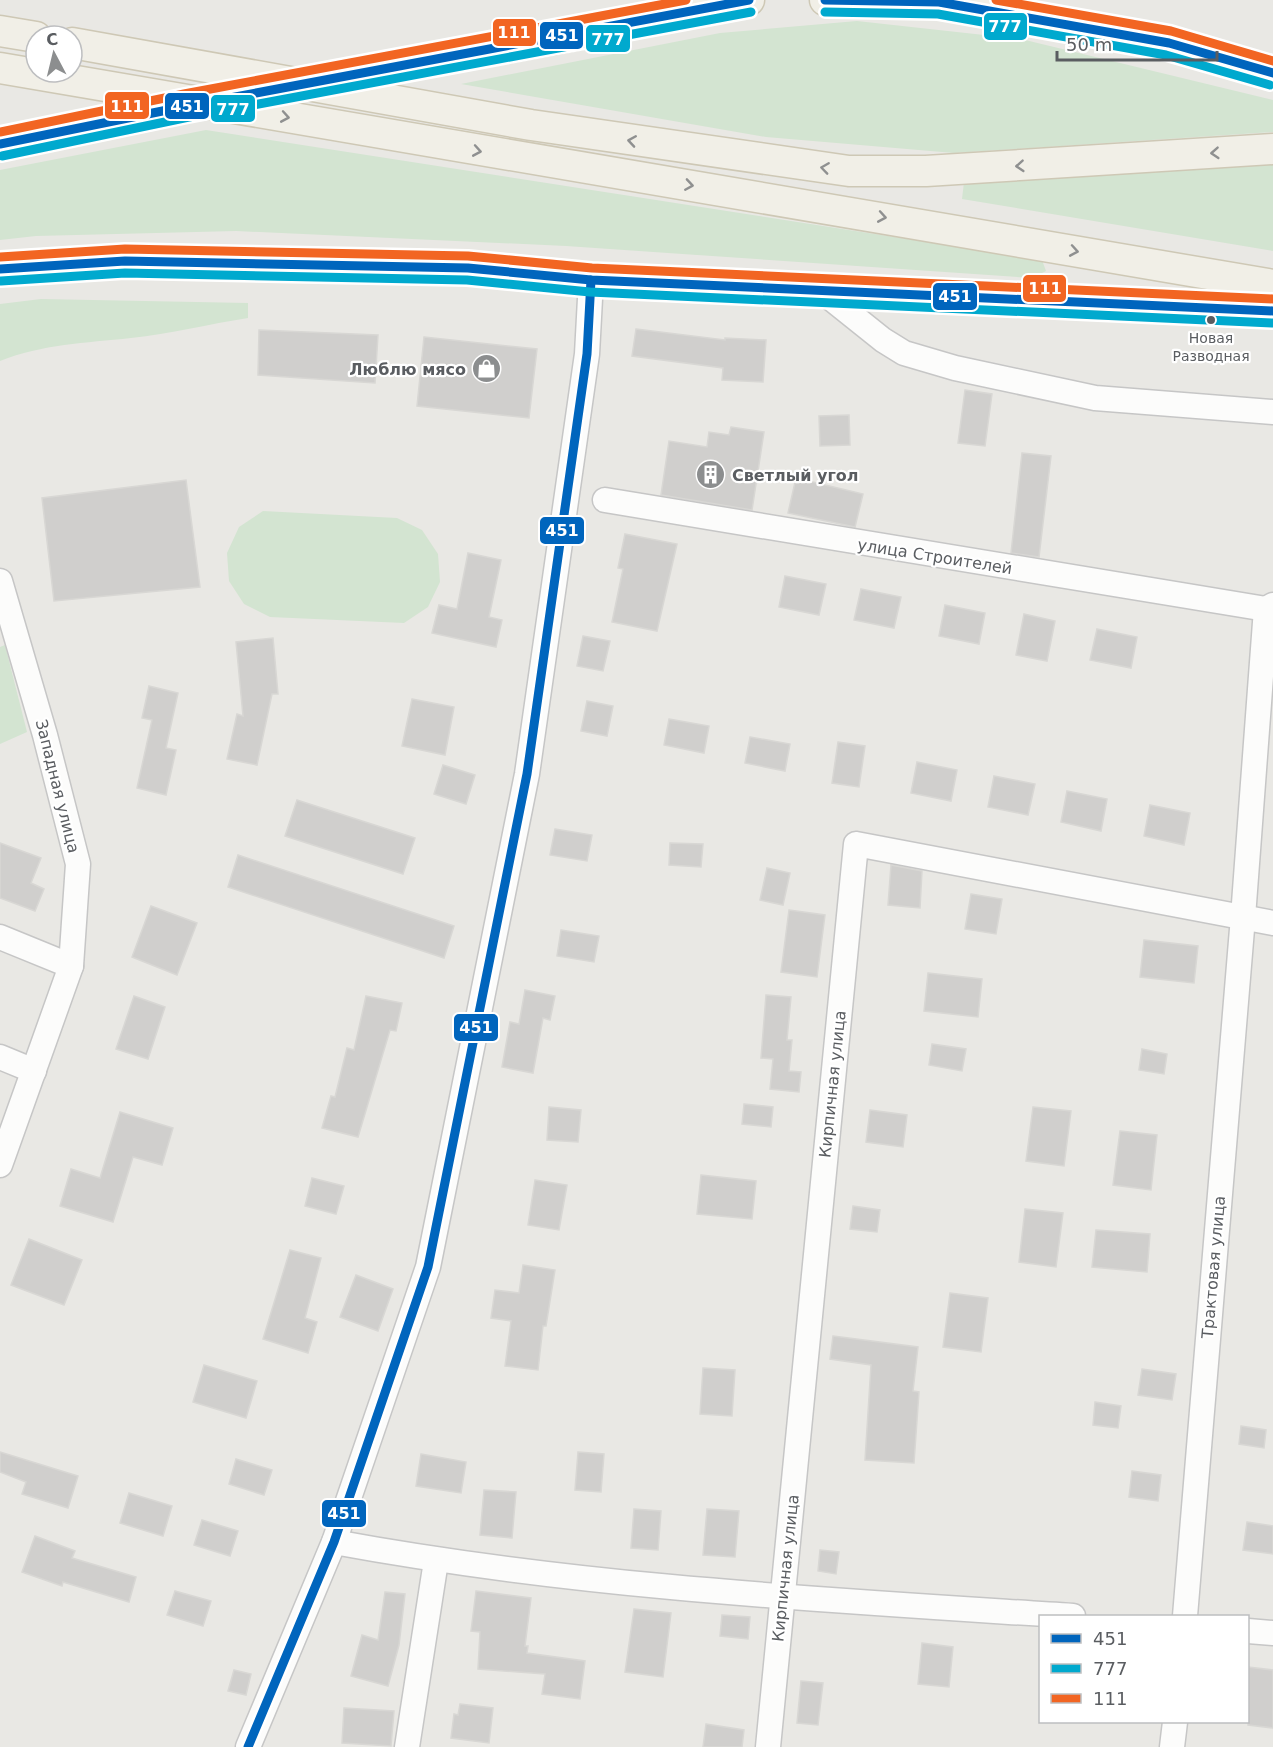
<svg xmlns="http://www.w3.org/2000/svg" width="1273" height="1747" font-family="'DejaVu Sans',sans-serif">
<rect width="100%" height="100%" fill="#e9e8e4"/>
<g fill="#d3e4d1">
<path d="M 857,21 L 1021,39 L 1273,100 L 1273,132 L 954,153 L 766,137 L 461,84 L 720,33 Z"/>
<path d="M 206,130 L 1042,260 L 1046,271 L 1032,278 L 566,246 L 236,231 L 36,236 L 0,240 L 0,170 Z"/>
<path d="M 1273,162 L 1273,251 L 962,199 L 964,182 Z"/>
<path d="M 41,299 L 248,303 L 248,318 C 209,324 170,334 131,338 C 85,343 43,344 0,361 L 0,304 Z"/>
<path d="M 263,511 L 397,518 L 422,530 L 438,554 L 440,582 L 428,607 L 404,623 L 270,617 L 244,604 L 229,581 L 227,553 L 239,527 Z"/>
<path d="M 5,645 L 27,732 L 0,744 L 0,647 Z"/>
</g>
<g fill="#d0cfcd" stroke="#d8d7d4" stroke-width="1.5">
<path d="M 636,329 L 725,340 L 725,338 L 766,340 L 763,382 L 722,380 L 723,368 L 632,356 Z"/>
<path d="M 259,330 L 378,335 L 375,383 L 258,375 Z"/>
<path d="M 424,337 L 537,349 L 529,418 L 417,406 Z"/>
<path d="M 965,390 L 992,394 L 985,446 L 958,443 Z"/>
<path d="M 849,415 L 850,445 L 820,446 L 819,416 Z"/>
<path d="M 731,427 L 764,432 L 752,510 L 661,495 L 669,441 L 707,447 L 709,432 L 729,435 Z"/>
<path d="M 1022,453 L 1051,456 L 1039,557 L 1011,553 Z"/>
<path d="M 796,478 L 863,494 L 855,527 L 788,513 Z"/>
<path d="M 186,480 L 200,587 L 54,601 L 42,498 Z"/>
<path d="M 625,534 L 677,544 L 657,631 L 612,622 L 623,569 L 618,568 Z"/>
<path d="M 468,553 L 501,560 L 489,617 L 502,620 L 496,647 L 432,633 L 439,605 L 457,609 Z"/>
<path d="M 785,576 L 826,584 L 819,615 L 779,607 Z"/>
<path d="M 861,589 L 901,597 L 894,628 L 854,620 Z"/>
<path d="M 945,605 L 985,613 L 979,644 L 939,636 Z"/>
<path d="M 1024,614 L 1055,621 L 1047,661 L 1016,655 Z"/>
<path d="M 1097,629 L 1137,637 L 1131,668 L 1090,660 Z"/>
<path d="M 583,636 L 610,641 L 603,671 L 577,666 Z"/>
<path d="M 273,638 L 278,694 L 272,694 L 257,765 L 227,759 L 237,714 L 243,716 L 236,642 Z"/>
<path d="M 149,686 L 178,693 L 166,748 L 176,750 L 166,795 L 137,788 L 152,720 L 142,718 Z"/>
<path d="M 412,699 L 454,707 L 445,755 L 402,746 Z"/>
<path d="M 587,701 L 613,706 L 607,736 L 581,731 Z"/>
<path d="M 669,719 L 709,726 L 704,753 L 664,745 Z"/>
<path d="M 750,737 L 790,744 L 785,771 L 745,763 Z"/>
<path d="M 838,742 L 865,746 L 859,787 L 832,783 Z"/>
<path d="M 917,762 L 957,770 L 951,801 L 911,793 Z"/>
<path d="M 443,765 L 475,775 L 466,804 L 434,794 Z"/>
<path d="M 994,776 L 1035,784 L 1028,815 L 988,807 Z"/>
<path d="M 1067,791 L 1107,799 L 1101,831 L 1061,822 Z"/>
<path d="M 297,800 L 415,838 L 403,874 L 285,836 Z"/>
<path d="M 1150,805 L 1190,813 L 1184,845 L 1144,836 Z"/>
<path d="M 555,829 L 592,835 L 587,861 L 550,855 Z"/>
<path d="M 0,843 L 41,858 L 31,883 L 44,889 L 35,911 L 0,898 Z"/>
<path d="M 670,843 L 703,844 L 701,867 L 669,865 Z"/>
<path d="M 238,855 L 454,926 L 444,958 L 228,887 Z"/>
<path d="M 891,865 L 922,871 L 920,908 L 888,905 Z"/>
<path d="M 767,868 L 790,873 L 783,905 L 760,900 Z"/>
<path d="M 971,894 L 1002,899 L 996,934 L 965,929 Z"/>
<path d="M 151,906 L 197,923 L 177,975 L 132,957 Z"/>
<path d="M 789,910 L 825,915 L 817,977 L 781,972 Z"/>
<path d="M 561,930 L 599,936 L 594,962 L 557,956 Z"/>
<path d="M 1144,940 L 1198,946 L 1194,983 L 1140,977 Z"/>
<path d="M 928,973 L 982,979 L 978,1017 L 924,1011 Z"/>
<path d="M 525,990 L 555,996 L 550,1020 L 543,1018 L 533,1073 L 502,1067 L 510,1022 L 519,1024 Z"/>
<path d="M 766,995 L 791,997 L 787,1040 L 792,1040 L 789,1071 L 801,1072 L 799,1092 L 770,1089 L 773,1059 L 761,1058 Z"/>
<path d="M 134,996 L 165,1007 L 148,1059 L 116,1049 Z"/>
<path d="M 366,996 L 402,1003 L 396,1031 L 390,1030 L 358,1137 L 322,1128 L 331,1096 L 335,1097 L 347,1048 L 354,1050 Z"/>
<path d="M 932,1044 L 966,1049 L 962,1071 L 929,1065 Z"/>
<path d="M 1142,1049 L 1167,1054 L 1164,1074 L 1139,1070 Z"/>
<path d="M 744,1104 L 773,1107 L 771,1127 L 742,1124 Z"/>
<path d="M 549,1107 L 581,1110 L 578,1142 L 547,1140 Z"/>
<path d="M 1033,1107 L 1071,1111 L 1064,1166 L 1026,1161 Z"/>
<path d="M 870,1110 L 907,1115 L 903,1147 L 866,1142 Z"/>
<path d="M 120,1112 L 173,1128 L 162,1165 L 133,1157 L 113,1222 L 60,1206 L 71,1169 L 100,1178 Z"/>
<path d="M 1120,1131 L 1157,1135 L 1151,1190 L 1113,1185 Z"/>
<path d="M 701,1175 L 756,1181 L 752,1219 L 697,1214 Z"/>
<path d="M 312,1178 L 344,1186 L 336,1214 L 305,1206 Z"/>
<path d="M 535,1180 L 567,1185 L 559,1230 L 528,1225 Z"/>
<path d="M 853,1206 L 880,1210 L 877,1232 L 850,1229 Z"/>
<path d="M 1025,1209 L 1063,1213 L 1056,1267 L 1019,1262 Z"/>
<path d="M 1096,1230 L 1150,1234 L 1147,1272 L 1092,1267 Z"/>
<path d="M 29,1239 L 82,1260 L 64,1305 L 11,1285 Z"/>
<path d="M 290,1250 L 321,1258 L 305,1318 L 317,1322 L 308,1353 L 263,1339 Z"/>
<path d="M 523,1265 L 555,1270 L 546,1326 L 543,1326 L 538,1370 L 505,1366 L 511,1321 L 491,1318 L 495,1290 L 519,1293 Z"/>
<path d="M 356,1275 L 393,1289 L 378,1331 L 340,1317 Z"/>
<path d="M 950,1293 L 988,1298 L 981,1352 L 943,1347 Z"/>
<path d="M 833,1336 L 918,1347 L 913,1391 L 919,1392 L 914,1463 L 865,1460 L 871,1365 L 830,1359 Z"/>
<path d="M 204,1365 L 257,1381 L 246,1418 L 193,1402 Z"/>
<path d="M 703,1368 L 735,1370 L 732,1416 L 700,1414 Z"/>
<path d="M 1142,1369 L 1176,1374 L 1172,1400 L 1138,1395 Z"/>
<path d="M 1095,1402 L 1121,1406 L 1118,1428 L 1093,1425 Z"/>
<path d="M 1241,1426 L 1266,1430 L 1264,1448 L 1239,1444 Z"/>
<path d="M 0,1452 L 78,1476 L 68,1508 L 22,1494 L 26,1482 L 0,1472 Z"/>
<path d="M 578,1452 L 604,1454 L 601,1492 L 575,1490 Z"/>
<path d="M 421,1454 L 466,1462 L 461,1493 L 416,1486 Z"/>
<path d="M 236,1459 L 272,1470 L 264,1495 L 229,1484 Z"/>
<path d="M 1132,1471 L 1161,1475 L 1158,1501 L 1129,1497 Z"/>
<path d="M 484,1490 L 516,1492 L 512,1538 L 480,1535 Z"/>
<path d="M 129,1493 L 172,1506 L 163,1536 L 120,1523 Z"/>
<path d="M 634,1509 L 661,1511 L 658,1550 L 631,1548 Z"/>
<path d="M 707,1509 L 739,1511 L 735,1557 L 703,1555 Z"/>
<path d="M 202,1520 L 238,1531 L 230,1556 L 194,1545 Z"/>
<path d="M 1247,1522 L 1273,1526 L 1273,1554 L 1243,1550 Z"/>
<path d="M 35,1536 L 75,1551 L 72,1558 L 136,1577 L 129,1602 L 63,1582 L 62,1586 L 22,1572 Z"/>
<path d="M 820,1550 L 839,1552 L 836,1574 L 818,1571 Z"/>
<path d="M 175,1591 L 211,1601 L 203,1626 L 167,1615 Z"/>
<path d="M 476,1591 L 531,1598 L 525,1646 L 528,1646 L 527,1653 L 585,1661 L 580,1699 L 542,1694 L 545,1674 L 478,1669 L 480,1632 L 471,1631 Z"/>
<path d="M 385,1592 L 405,1594 L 399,1645 L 388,1686 L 351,1676 L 362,1635 L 378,1640 Z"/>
<path d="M 634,1609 L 671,1613 L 663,1677 L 625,1672 Z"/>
<path d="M 722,1615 L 750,1617 L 748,1639 L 720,1636 Z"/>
<path d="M 922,1643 L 953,1647 L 949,1687 L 918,1684 Z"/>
<path d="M 1248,1667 L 1273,1670 L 1273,1728 L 1248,1725 Z"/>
<path d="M 234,1670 L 251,1674 L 246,1695 L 228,1691 Z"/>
<path d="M 801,1681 L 823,1683 L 818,1725 L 797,1723 Z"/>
<path d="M 460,1704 L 493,1708 L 489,1743 L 451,1738 L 454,1714 L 458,1715 Z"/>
<path d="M 344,1708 L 394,1711 L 391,1746 L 342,1743 Z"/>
<path d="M 706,1724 L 744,1730 L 742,1747 L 703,1747 Z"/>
</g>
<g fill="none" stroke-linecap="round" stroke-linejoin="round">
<defs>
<g id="minor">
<path d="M 818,288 L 883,340 L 904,353 L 955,368 L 1095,398 L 1273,412"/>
<path d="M 605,500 L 1266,609"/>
<path d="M 0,581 L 45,735 L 78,864 L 71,966 L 0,1165"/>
<path d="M 0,937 L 71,966"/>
<path d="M 0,1057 L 34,1071"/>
<path d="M 334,1542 C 577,1587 827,1600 1073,1616"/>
<path d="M 1185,1616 L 1243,917 L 1266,609 L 1273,605"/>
<path d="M 1248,1631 L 1273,1633"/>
<path d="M 248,1747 L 334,1542 L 428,1267 L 527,774 L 587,354 L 591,280"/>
<path d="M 407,1747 L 436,1561"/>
<path d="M 768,1747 L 856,844 L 1273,923"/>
<path d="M 1172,1747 L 1175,1722"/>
</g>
<g id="major">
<path d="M 825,0 L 939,2 L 1169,43 L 1273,73"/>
<path d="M 0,31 L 36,37"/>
<path d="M 554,39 L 749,0"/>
<path d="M 72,43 L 531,125 L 849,171 L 926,171 L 1273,149"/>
<path d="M 0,68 L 1273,285"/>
<path d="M 0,269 L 125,261 L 468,268 L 591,280 L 1273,311"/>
</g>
</defs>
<use href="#minor" stroke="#c6c6c6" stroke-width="27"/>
<use href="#major" stroke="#cec8b5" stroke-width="33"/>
<use href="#minor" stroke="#fcfcfb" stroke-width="24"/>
<use href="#major" stroke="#f1efe7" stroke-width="30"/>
<defs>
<path id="major-bridge" d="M 0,144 L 136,114 L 554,39"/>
</defs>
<use href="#major-bridge" stroke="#cec8b5" stroke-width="33" stroke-linecap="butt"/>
<use href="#major-bridge" stroke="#f1efe7" stroke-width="30"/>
<defs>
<g id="bus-1">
<path d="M 825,0 L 939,2 L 1169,43 L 1273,73"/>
<path d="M 0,144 L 187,106 L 749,0"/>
<path d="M 0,269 L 125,261 L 468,268 L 591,280 L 1273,311"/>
<path d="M 248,1747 L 334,1542 L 428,1267 L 527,774 L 587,354 L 591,280"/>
</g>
<g id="bus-2">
<path d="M 825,12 L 938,14 L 1166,55 L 1270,85"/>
<path d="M 2,156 L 189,117 L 751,12"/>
<path d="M 1,281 L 125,273 L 467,280 L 590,292 L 1272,323"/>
</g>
<g id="bus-3">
<path d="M 996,0 L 1171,31 L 1273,61"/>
<path d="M 0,132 L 184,94 L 686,0"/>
<path d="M 0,257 L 125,249 L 468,256 L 592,268 L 1273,299"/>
</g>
</defs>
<use href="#bus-1" stroke="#fff" stroke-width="14"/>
<use href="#bus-2" stroke="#fff" stroke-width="14"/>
<use href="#bus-3" stroke="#fff" stroke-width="14"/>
<use href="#bus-1" stroke="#0065bd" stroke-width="9"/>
<use href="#bus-2" stroke="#00a9ce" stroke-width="9"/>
<use href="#bus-3" stroke="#f26522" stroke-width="9"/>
</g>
<defs><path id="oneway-chevron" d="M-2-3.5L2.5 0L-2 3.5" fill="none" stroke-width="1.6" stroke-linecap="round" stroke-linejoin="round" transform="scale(1.5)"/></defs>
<g stroke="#8f9090">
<use href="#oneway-chevron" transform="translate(285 117) rotate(10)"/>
<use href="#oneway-chevron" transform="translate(632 141) rotate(-171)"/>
<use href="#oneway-chevron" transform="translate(477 151) rotate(10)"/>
<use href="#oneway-chevron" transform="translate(1215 153) rotate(176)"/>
<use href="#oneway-chevron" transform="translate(1020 166) rotate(176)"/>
<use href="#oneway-chevron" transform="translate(825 168) rotate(-172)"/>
<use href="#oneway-chevron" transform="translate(689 185) rotate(9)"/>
<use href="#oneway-chevron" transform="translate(882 217) rotate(10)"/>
<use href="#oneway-chevron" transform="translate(1074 251) rotate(10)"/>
</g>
<defs>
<symbol id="shop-disc" viewBox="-11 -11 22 22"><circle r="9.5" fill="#8c8e8f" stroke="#fff"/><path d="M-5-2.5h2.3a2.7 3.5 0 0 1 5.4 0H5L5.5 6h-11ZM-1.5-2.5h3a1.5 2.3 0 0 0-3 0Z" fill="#fff"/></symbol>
<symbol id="building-disc" viewBox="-11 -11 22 22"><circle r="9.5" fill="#8c8e8f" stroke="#fff"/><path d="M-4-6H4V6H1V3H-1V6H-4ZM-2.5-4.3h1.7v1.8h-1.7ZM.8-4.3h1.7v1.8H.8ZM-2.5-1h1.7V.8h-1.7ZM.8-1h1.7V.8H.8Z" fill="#fff"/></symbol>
</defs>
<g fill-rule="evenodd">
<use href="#shop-disc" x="470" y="352" width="33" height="33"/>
<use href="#building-disc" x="694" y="458" width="33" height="33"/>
</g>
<circle fill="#5a5d61" stroke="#fff" stroke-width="2" cx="1211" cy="320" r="5"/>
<g text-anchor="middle" stroke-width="4.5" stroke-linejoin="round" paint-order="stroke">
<g font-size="14" fill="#5a5d61" stroke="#fff">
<text x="1211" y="343">Новая<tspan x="1211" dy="18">Разводная</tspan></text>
</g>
<g font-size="16" font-weight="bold" fill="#5a5d61" stroke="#fff" text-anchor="end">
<text x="466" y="375">Люблю мясо</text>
<text x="732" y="481" text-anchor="start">Светлый угол</text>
</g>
<g font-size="16" fill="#5a5d61" stroke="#fff">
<text transform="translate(935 556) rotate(9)" y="6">улица Строителей</text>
<text transform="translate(58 786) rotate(76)" y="6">Западная улица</text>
<text transform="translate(832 1084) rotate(-84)" y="6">Кирпичная улица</text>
<text transform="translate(1213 1267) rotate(-85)" y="6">Трактовая улица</text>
<text transform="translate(785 1568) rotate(-84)" y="6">Кирпичная улица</text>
</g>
</g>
<g stroke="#fff" stroke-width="2">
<rect x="983" y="12" width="45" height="29" rx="6" fill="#00a9ce"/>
<rect x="492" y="18" width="45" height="29" rx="6" fill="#f26522"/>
<rect x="539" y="21" width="45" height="29" rx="6" fill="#0065bd"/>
<rect x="585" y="24" width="46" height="29" rx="6" fill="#00a9ce"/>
<rect x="104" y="91" width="46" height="29" rx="6" fill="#f26522"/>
<rect x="164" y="92" width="46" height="28" rx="6" fill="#0065bd"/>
<rect x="210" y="94" width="46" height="29" rx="6" fill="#00a9ce"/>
<rect x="1022" y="274" width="45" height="29" rx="6" fill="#f26522"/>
<rect x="932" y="282" width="46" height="29" rx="6" fill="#0065bd"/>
<rect x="539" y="516" width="46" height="29" rx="6" fill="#0065bd"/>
<rect x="453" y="1013" width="46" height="29" rx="6" fill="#0065bd"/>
<rect x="321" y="1499" width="46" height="29" rx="6" fill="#0065bd"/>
</g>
<g font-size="16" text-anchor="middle" font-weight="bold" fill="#fff">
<text x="1005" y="32">777</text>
<text x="514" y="38">111</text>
<text x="562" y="41">451</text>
<text x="608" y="45">777</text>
<text x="127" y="112">111</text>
<text x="187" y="112">451</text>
<text x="233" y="115">777</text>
<text x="1045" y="294">111</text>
<text x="955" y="302">451</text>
<text x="562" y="536">451</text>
<text x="476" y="1033">451</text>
<text x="344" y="1519">451</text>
</g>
<rect x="1039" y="1615" width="210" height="108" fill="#ffffff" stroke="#bdbec0" stroke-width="1.5"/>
<rect x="1051" y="1634" width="30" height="9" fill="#0065bd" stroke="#bdbec0" stroke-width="1.5"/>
<text x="1093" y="1645" font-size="18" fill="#5a5d61">451</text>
<rect x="1051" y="1664" width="30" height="9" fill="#00a9ce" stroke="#bdbec0" stroke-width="1.5"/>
<text x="1093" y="1675" font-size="18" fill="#5a5d61">777</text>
<rect x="1051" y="1694" width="30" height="9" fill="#f26522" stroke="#bdbec0" stroke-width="1.5"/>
<text x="1093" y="1705" font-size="18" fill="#5a5d61">111</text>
<g transform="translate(54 54) rotate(353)"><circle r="28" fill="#ffffff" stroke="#bdbec0" stroke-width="1.5"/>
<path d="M0-4.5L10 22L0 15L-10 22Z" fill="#8c8e8f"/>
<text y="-9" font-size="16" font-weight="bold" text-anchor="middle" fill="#5a5d61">С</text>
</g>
<path d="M1057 51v9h160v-9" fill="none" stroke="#5a5d61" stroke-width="3"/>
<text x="1066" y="51" font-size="18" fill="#5a5d61" stroke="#ffffff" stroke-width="4.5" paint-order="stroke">50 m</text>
</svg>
